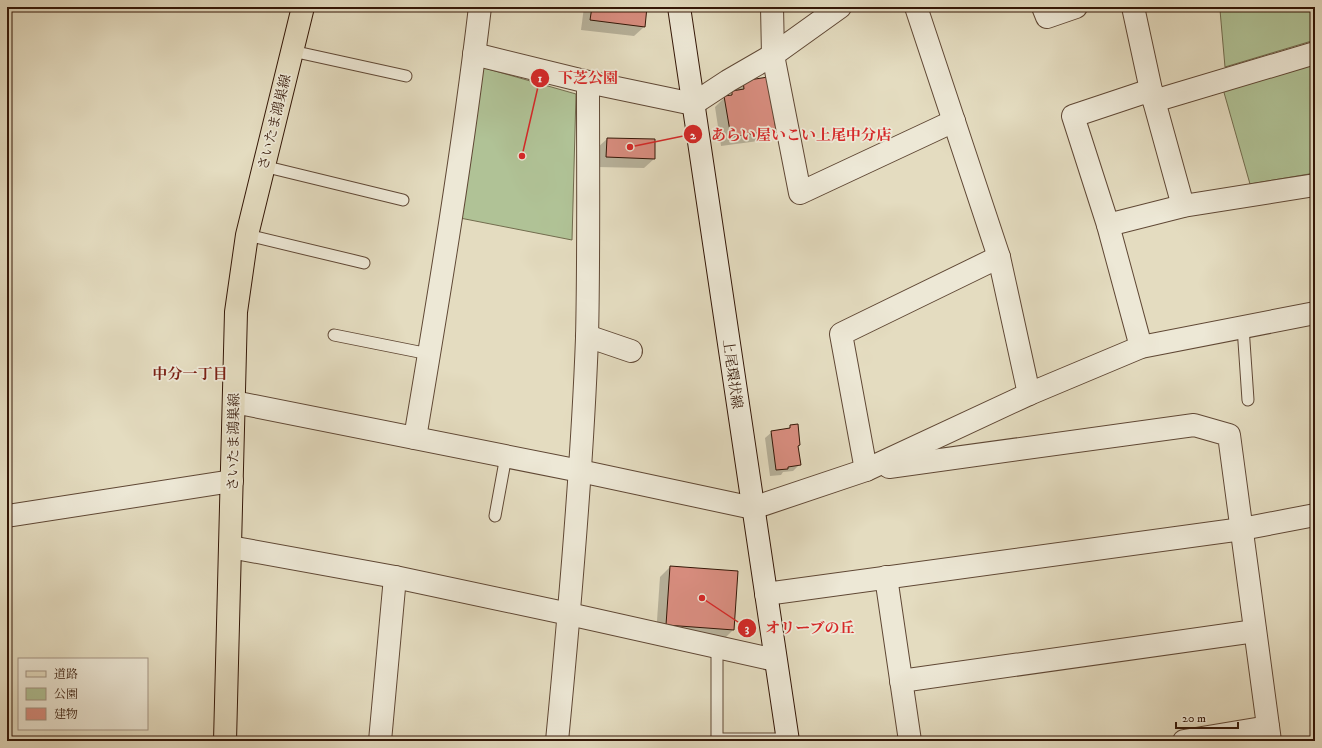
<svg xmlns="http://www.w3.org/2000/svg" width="1322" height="748" font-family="'IM FELL DW Pica','Noto Serif JP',serif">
<rect width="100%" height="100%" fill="#e4dcc0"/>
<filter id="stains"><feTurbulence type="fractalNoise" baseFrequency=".005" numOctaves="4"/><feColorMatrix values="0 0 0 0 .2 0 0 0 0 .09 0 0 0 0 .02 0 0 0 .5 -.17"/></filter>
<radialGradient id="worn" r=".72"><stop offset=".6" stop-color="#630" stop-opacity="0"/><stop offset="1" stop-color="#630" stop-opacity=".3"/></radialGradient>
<g fill="#b0c296" stroke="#726c4e">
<path d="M 1228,7 L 1315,7 L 1315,40 L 1225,67 L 1220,10 Z"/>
<path d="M 1315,64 L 1315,173 L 1250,184 L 1223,89 Z"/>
<path d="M 481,67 L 576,94 L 572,240 L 460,218 Z"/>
</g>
<g fill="#0003">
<path d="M 584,7 L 646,7 L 644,27 L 634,36 L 581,30 Z"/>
<path d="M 744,82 L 775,130 L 765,140 L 721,146 L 715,107 L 725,97 L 728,97 L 734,92 Z"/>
<path d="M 607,139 L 654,159 L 644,168 L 597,167 L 597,148 Z"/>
<path d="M 791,426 L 799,445 L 798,447 L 800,464 L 793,471 L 783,472 L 781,475 L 770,476 L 765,438 L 772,432 L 787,430 Z"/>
<path d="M 670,567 L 733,630 L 723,640 L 656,635 L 660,577 Z"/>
</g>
<g fill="#d88d7f" stroke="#341707">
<path d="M 592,7 L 647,7 L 645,27 L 590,20 Z"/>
<path d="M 768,77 L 776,130 L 731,137 L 724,96 L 732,95 L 732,91 L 744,89 L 743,81 Z"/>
<path d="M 607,138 L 655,139 L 655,159 L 606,157 Z"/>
<path d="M 798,424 L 800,445 L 798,446 L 801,465 L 788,467 L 788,469 L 776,470 L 771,431 L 790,428 L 790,425 Z"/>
<path d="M 670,566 L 738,571 L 734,630 L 666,625 Z"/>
</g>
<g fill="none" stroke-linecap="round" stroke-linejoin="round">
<defs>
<g id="service">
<path d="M 292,51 L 406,76"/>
<path d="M 263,166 L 403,200"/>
<path d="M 247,235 L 364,263"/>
<path d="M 1243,327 L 1248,400"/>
<path d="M 334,335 L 429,354"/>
<path d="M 495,516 L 506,456"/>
<path d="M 717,647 L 717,739 L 787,739"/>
</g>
<g id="minor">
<path d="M 772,7 L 773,55 L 800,193 L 954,121"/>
<path d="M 916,7 L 999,257 L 1029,394"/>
<path d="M 1043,7 L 1047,17 L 1076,7"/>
<path d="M 1133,7 L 1151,90 L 1183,206"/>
<path d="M 474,54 L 588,82 L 693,104 L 728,81 L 773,55 L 840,7"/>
<path d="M 1154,101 L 1315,53"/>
<path d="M 1108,225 L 1183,206 L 1315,185"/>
<path d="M 587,336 L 631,351"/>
<path d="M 1141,347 L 1108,225 L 1073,116 L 1151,90"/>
<path d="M 234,402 L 580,471 L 753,508 L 866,470 L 1029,394 L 1141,347 L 1315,313"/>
<path d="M 415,438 C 439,295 463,151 480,7"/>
<path d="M 889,467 L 1194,425 L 1229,435 L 1270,741"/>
<path d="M 866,470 L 841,334 L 999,257"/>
<path d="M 7,516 L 232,481"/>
<path d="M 230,547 L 395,577 L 569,614 L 775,660"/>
<path d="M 886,577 L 910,741"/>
<path d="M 901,681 L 1255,631"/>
<path d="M 380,741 L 395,577"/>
<path d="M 557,741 C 570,607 582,472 587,338 C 589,253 588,167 588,82"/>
<path d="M 1184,741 L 1268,727"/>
</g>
<path id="tertiary" d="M 766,594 L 1242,529 L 1315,515"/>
<path id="secondary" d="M 679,7 L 788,741"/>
<path id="primary" d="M 225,741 L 236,312 L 247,235 L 303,7"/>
</defs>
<use href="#service" stroke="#604835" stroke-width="13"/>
<use href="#minor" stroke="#604835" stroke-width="24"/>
<use href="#tertiary" stroke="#604835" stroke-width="24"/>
<use href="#secondary" stroke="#341707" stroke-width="24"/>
<use href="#primary" stroke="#341707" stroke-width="24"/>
<use href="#service" stroke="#ede8d6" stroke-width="11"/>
<use href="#minor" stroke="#ede8d6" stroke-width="22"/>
<use href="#tertiary" stroke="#ede8d6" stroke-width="22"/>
<use href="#secondary" stroke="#ede8d6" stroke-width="22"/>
<use href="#primary" stroke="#e4dcc0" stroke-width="22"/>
</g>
<g text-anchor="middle" stroke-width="3.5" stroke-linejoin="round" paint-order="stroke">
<g font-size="14" fill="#341707" stroke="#ede8d6">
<text transform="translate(274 122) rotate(-76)" y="5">さいたま鴻巣線</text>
<text transform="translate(733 374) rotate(82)" y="5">上尾環状線</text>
<text transform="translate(233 442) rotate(-89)" y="5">さいたま鴻巣線</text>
</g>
<g font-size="15" font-weight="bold" fill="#7a1f14" stroke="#ede8d6">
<text x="190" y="379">中分一丁目</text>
</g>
</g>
<path fill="none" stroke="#d62828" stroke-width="1.5" d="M522 156L540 78M630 147L693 134M702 598L747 628"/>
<g fill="#d62828" stroke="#ede8d6" stroke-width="1.5">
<circle cx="522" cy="156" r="4"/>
<circle cx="630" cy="147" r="4"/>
<circle cx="702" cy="598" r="4"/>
<circle cx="540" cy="78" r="10"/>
<circle cx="693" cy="134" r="10"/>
<circle cx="747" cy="628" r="10"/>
</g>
<g font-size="12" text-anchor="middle" font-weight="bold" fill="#fff">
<text x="540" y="82">1</text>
<text x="693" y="139">2</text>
<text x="747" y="632">3</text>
</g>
<g font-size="15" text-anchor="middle" font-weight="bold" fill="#d62828" stroke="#ede8d6" stroke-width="3.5" stroke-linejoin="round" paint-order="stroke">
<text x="588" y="83">下芝公園</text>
<text x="801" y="140">あらい屋いこい上尾中分店</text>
<text x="810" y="633">オリーブの丘</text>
</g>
<rect width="1322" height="748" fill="none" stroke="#e4dcc0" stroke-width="24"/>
<rect x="8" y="8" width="1306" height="732" fill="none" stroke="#341707" stroke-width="2"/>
<rect x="12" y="12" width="1298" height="724" fill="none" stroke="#341707"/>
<rect x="18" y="658" width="130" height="72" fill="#ede8d6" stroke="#a39483"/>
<rect x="26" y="671" width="20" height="6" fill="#e4dcc0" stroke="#a39483"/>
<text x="54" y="678" font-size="12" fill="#341707">道路</text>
<rect x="26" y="688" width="20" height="12" fill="#b0c296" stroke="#a39483"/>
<text x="54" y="698" font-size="12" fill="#341707">公園</text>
<rect x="26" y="708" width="20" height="12" fill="#d88d7f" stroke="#a39483"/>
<text x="54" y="718" font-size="12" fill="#341707">建物</text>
<path d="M1176 722v6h62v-6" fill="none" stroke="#341707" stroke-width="2"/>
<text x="1182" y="722" font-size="12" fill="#341707" stroke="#ede8d6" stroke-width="3" paint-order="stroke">20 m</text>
<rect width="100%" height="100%" filter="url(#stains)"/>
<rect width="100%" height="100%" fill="url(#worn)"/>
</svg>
